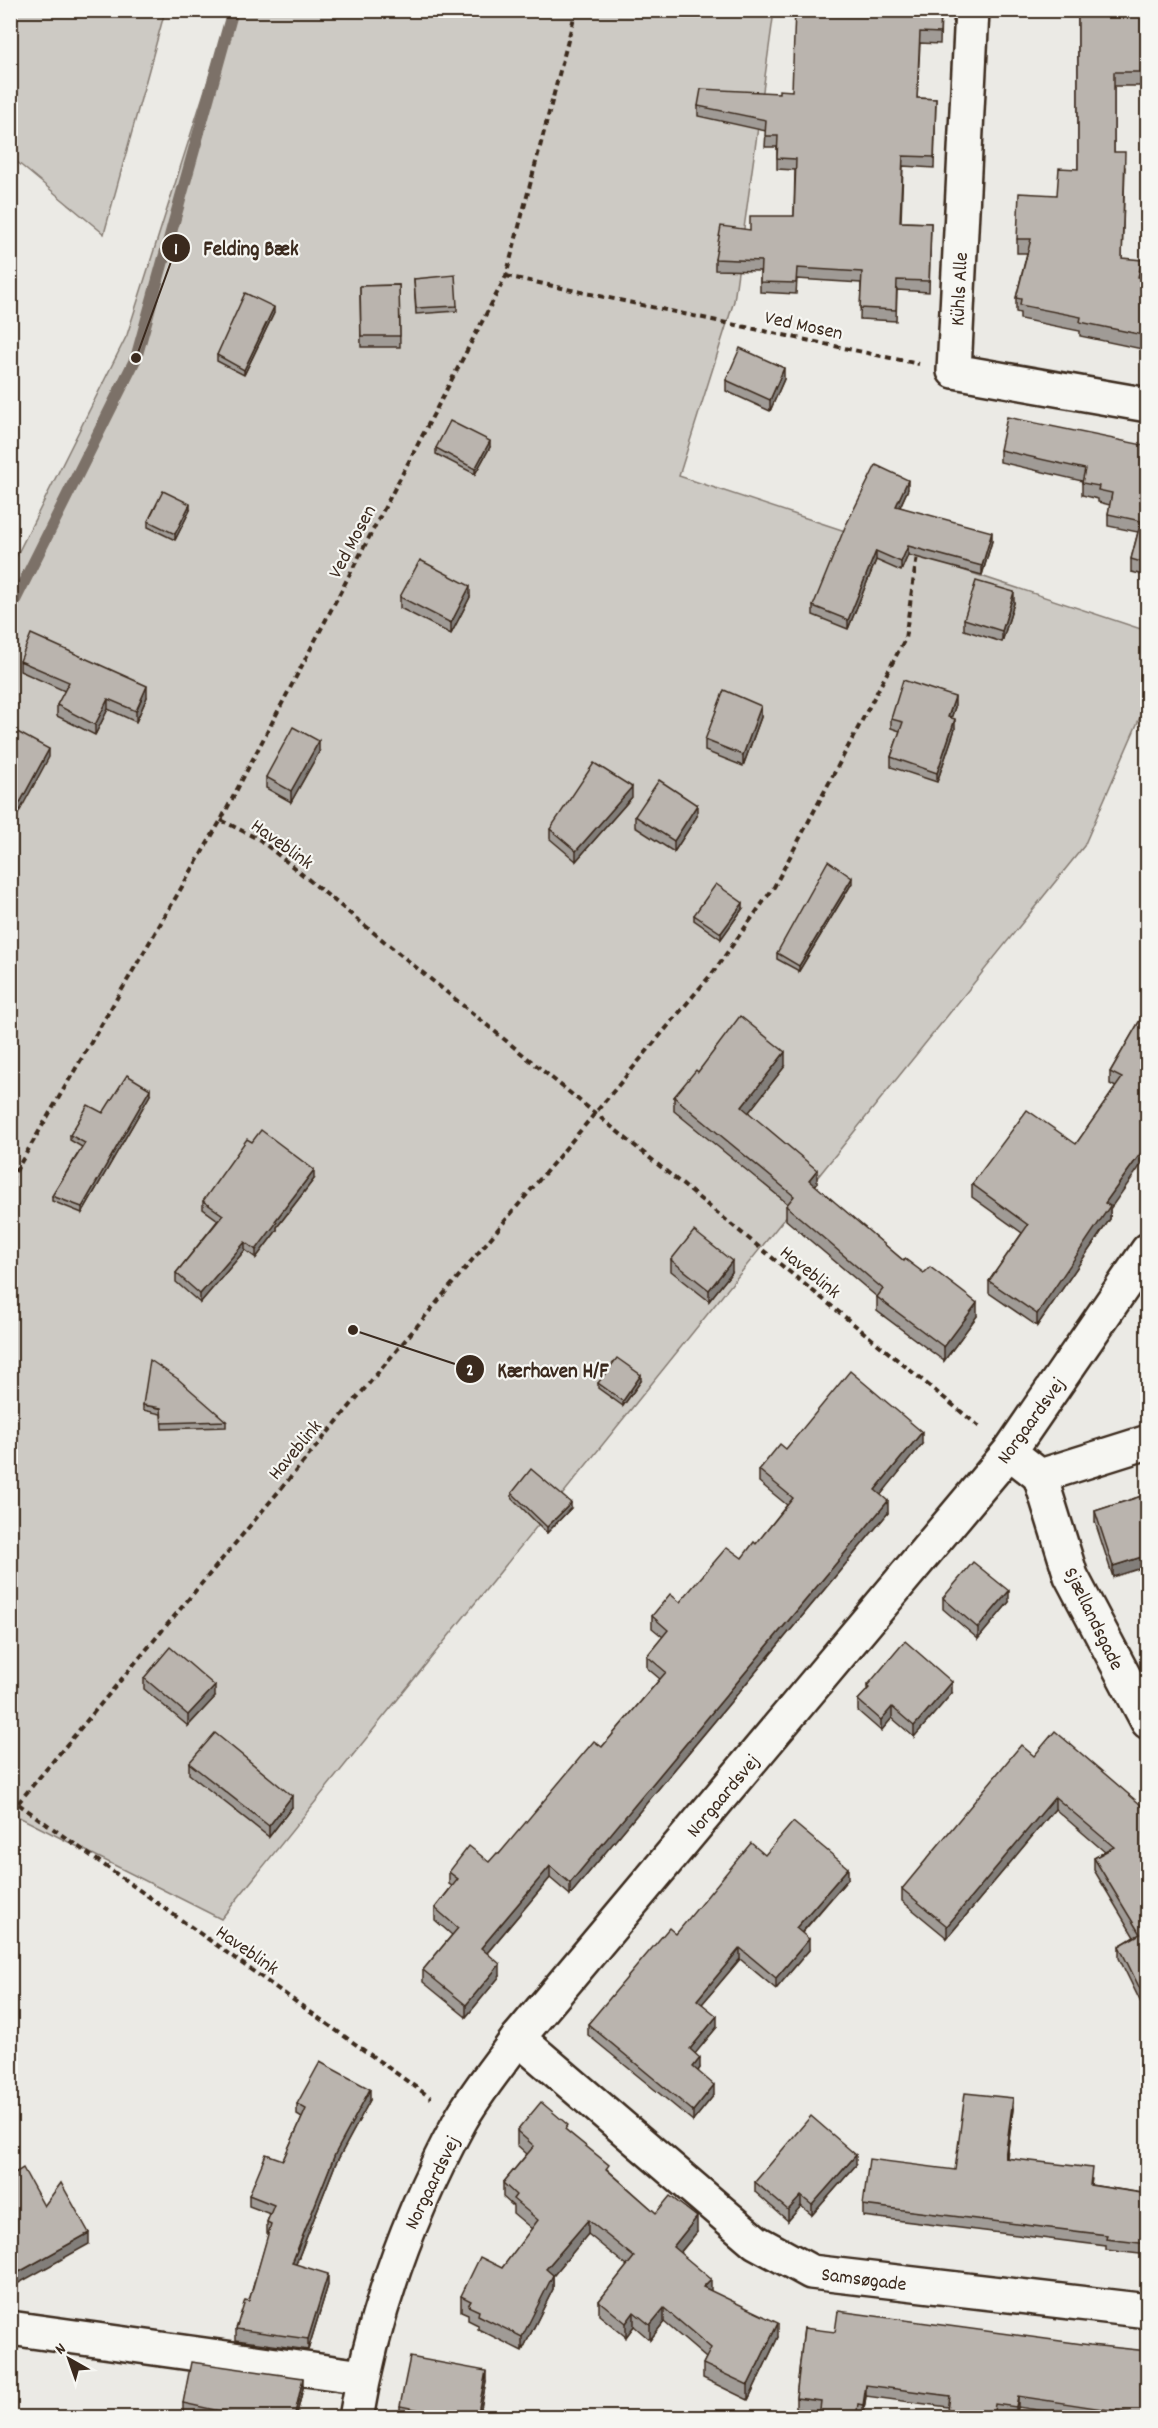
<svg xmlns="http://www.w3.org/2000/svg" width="1158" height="2428" font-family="Dekko,sans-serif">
<rect width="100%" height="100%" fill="#ebeae5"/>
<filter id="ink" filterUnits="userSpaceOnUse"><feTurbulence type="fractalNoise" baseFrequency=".0167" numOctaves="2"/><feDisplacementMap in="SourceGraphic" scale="12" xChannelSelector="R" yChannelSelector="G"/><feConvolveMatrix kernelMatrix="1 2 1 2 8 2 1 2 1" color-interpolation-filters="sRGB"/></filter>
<g filter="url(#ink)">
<g fill="#cdcac4" stroke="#847a71" stroke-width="1.5">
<path d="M 10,11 L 165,11 L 104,234 L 11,157 Z"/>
<path d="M 230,11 L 774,11 L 734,301 L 679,476 L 1147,631 L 1147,701 L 1084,846 L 221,1919 L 11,1813 L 10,569 L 127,335 Z"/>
</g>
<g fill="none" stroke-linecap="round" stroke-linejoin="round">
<path stroke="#7c7167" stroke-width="12" d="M 10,610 L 136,358 L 233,10"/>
<defs>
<g id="minor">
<path d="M 972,10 L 954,371 L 1148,405"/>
<path d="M 1022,1462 L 1040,1476 L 1148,1442"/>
<path d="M 1040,1476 L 1071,1576 L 1148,1722"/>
<path d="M 518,2038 L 756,2242 L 811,2272 L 1148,2311"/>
<path d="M 10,2328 L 363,2377"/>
<path d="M 356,2418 C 373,2314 410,2213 460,2121 C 476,2092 499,2065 518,2038 L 1010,1451 L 1148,1250"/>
</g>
</defs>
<use href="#minor" stroke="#3b2a1e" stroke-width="38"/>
<g stroke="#3b2a1e" stroke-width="4" stroke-dasharray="6 4.5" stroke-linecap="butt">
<path d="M 506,276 L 919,364"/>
<path d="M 221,820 L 260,840 L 981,1428"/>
<path d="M 10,1181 L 221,820 L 506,276 L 576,10"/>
<path d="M 10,1798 L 431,2098"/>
<path d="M 18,1803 L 714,971 L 774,887 L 905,639 L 917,555"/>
</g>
<use href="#minor" stroke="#f6f6f2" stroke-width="33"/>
</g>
<g fill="#a09b96" stroke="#3b2a1e" stroke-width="1.5">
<path d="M 941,10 L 940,44 L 920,43 L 917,98 L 936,99 L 934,168 L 903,166 L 901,222 L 931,223 L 929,292 L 897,290 L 896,321 L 860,319 L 861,283 L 797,279 L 796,294 L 760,292 L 760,271 L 715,270 L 715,259 L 750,230 L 794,216 L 795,170 L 777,169 L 777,147 L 765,147 L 766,131 L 698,116 L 698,106 L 792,91 Z"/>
<path d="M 1078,10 L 1148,10 L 1148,86 L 1114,86 L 1114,152 L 1125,167 L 1122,258 L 1142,274 L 1141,278 L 1148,279 L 1148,371 L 1145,370 L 1145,356 L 1147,350 L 1080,336 L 1080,331 L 1020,319 L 1020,313 L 1016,312 L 1016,298 L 1027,253 L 1017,253 L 1017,239 L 1057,195 L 1078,169 Z"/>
<path d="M 414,279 L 457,306 L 457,311 L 416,314 Z"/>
<path d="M 399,285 L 400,347 L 361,347 L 360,286 Z"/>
<path d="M 274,313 L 244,375 L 217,361 L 217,355 Z"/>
<path d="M 784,379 L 770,411 L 726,391 L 726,380 Z"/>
<path d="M 1148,446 L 1148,576 L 1131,572 L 1131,559 L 1138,532 L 1108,526 L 1108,514 L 1110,505 L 1098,502 L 1098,499 L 1082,495 L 1082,481 L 1000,462 L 1000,450 Z"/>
<path d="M 490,447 L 475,474 L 436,454 L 436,448 Z"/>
<path d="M 908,489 L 900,507 L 992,541 L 982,575 L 908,555 L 901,571 L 876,560 L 848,629 L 813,615 L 813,606 Z"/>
<path d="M 190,510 L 175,540 L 148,527 L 148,521 Z"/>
<path d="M 400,597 L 470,597 L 451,634 L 400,608 Z"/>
<path d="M 1014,603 L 1002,642 L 964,630 L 964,619 Z"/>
<path d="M 1148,604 L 1148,629 L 1145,628 L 1145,616 Z"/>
<path d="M 20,661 L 147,697 L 136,722 L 108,709 L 95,735 L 57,716 L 57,705 L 65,691 L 20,671 Z"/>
<path d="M 955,707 L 951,718 L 955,729 L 937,782 L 891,767 L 891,757 L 900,731 L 891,728 L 891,719 Z"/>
<path d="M 761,717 L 743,766 L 705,751 L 705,740 Z"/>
<path d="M 319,752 L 291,802 L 266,788 L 266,777 Z"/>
<path d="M 632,797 L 576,861 L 550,839 L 550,829 Z"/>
<path d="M 635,816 L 697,816 L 674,852 L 635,827 Z"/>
<path d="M 852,883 L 799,971 L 777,959 L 777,953 Z"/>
<path d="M 743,908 L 721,939 L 694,920 L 694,915 Z"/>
<path d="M 1139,1022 L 1110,1209 L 1110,1219 L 1037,1326 L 989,1293 L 989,1281 L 1022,1233 L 972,1197 L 972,1184 L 1076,1144 L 1116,1087 L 1110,1084 L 1110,1072 Z"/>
<path d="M 785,1066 L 748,1113 L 817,1183 L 815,1186 L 904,1261 L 977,1316 L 944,1361 L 877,1311 L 877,1297 L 786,1220 L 786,1206 L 788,1204 L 674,1111 L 674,1097 L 698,1072 Z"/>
<path d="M 150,1095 L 82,1213 L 52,1201 L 52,1196 L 82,1147 L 70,1140 L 70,1135 L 103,1113 Z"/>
<path d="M 314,1179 L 277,1227 L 277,1230 L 256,1258 L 245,1250 L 200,1303 L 176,1282 L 176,1273 L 218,1220 L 203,1209 L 203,1201 Z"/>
<path d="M 671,1260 L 732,1272 L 709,1301 L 671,1271 Z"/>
<path d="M 641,1381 L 623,1406 L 598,1388 L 598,1383 Z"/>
<path d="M 143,1405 L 226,1421 L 226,1427 L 162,1429 L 161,1414 L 143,1410 Z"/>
<path d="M 922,1444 L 880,1495 L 888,1513 L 570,1895 L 550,1878 L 487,1953 L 500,1976 L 466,2017 L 423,1982 L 423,1970 L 452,1935 L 435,1920 L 435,1908 L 452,1886 L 449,1884 L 449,1872 L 489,1862 L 499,1854 L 602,1747 L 660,1679 L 647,1668 L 647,1656 L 663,1637 L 652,1628 L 652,1616 L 680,1602 L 742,1558 L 756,1544 L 787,1505 L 759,1482 L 759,1470 L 786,1449 Z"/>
<path d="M 512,1493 L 571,1508 L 547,1533 L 512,1498 Z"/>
<path d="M 1148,1494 L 1113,1577 L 1095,1522 L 1095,1511 Z"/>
<path d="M 943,1598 L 1009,1602 L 978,1639 L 943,1609 Z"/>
<path d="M 144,1678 L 215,1697 L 188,1726 L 144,1689 Z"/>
<path d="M 867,1686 L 952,1693 L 914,1737 L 892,1718 L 881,1731 L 858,1711 L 858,1700 L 867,1691 Z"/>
<path d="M 1034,1756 L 1148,1811 L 1148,2017 L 1119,1958 L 1119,1946 L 1134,1937 L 1094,1870 L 1094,1858 L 1105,1852 L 1055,1809 L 947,1938 L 902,1901 L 902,1889 Z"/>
<path d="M 189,1763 L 292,1807 L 269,1837 L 189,1774 Z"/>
<path d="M 765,1855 L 848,1879 L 802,1933 L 809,1950 L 776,1989 L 740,1959 L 702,2004 L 717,2027 L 695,2053 L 700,2068 L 698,2071 L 714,2095 L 693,2121 L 588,2035 L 588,2024 L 676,1934 Z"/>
<path d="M 370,2100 L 335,2165 L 296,2264 L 328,2285 L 308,2350 L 236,2340 L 236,2329 L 249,2301 L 269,2233 L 267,2233 L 267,2222 L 270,2214 L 249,2206 L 249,2195 L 283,2160 L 302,2118 L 297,2115 L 297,2104 Z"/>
<path d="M 1013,2109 L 1007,2158 L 1092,2179 L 1091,2185 L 1148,2194 L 1148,2255 L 1106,2250 L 1106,2246 L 863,2216 L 863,2205 L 955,2170 Z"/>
<path d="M 517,2131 L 568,2132 L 609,2171 L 656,2213 L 697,2232 L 680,2253 L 711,2291 L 778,2337 L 748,2400 L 703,2378 L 703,2364 L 706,2358 L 664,2322 L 650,2340 L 634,2326 L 626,2337 L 599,2315 L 599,2301 L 627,2266 L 588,2234 L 553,2276 L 553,2289 L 522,2351 L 478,2329 L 478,2325 L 468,2320 L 468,2314 L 461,2311 L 461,2296 L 502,2268 L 532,2229 L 513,2213 L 513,2206 L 503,2197 L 503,2183 L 527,2154 L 517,2145 Z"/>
<path d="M 856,2165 L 812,2215 L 801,2206 L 788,2221 L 755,2192 L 755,2182 Z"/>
<path d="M 804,2328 L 1148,2418 L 1089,2418 L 1018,2407 L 1016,2418 L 1013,2418 L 995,2415 L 948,2407 L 866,2396 L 863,2416 L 796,2409 L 796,2398 Z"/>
<path d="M 486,2382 L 479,2418 L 407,2418 L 400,2416 L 400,2406 Z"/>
<path d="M 303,2388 L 296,2418 L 203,2418 L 183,2413 L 183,2403 Z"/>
</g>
<g fill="#827e7a" stroke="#3b2a1e" stroke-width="1.5">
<path d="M 1142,260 L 1142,274 L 1138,291 L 1138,277 Z"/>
<path d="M 274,307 L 274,313 L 244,375 L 244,370 Z"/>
<path d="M 784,368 L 784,379 L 770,411 L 770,400 Z"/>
<path d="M 490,441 L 490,447 L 475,474 L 475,469 Z"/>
<path d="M 908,480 L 908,489 L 896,515 L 896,506 Z"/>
<path d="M 190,504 L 190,510 L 175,540 L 175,534 Z"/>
<path d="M 992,532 L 992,541 L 982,575 L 982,566 Z"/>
<path d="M 908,546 L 908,555 L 901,571 L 901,562 Z"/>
<path d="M 876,551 L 876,560 L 848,629 L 848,620 Z"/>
<path d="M 470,586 L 470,597 L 451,634 L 451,623 Z"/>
<path d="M 1014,592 L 1014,603 L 1002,642 L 1002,631 Z"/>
<path d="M 147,686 L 147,697 L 136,722 L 136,711 Z"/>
<path d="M 955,697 L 955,707 L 948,727 L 948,717 Z"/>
<path d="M 108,699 L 108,709 L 95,735 L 95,725 Z"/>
<path d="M 761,706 L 761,717 L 743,766 L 743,755 Z"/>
<path d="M 955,719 L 955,729 L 937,782 L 937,773 Z"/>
<path d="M 319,741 L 319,752 L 291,802 L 291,791 Z"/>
<path d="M 49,749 L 49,757 L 10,829 L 10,821 Z"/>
<path d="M 632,787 L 632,797 L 576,861 L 576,851 Z"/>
<path d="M 697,805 L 697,816 L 674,852 L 674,841 Z"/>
<path d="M 852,878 L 852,883 L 799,971 L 799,966 Z"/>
<path d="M 743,903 L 743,908 L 721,939 L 721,933 Z"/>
<path d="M 785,1052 L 785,1066 L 742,1121 L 742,1107 Z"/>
<path d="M 150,1089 L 150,1095 L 82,1213 L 82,1207 Z"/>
<path d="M 1148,1143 L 1148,1155 L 1110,1209 L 1110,1219 L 1037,1326 L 1037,1314 L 1105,1203 Z"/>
<path d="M 314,1170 L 314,1179 L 277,1227 L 277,1230 L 256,1258 L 256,1250 L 275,1221 Z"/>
<path d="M 817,1170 L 817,1183 L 809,1193 L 809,1180 Z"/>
<path d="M 245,1242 L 245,1250 L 200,1303 L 200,1294 Z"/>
<path d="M 732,1261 L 732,1272 L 709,1301 L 709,1290 Z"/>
<path d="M 977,1303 L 977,1316 L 944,1361 L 944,1347 Z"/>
<path d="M 641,1375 L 641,1381 L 623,1406 L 623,1401 Z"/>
<path d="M 922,1432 L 922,1444 L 875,1502 L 875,1490 Z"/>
<path d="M 888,1501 L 888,1513 L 570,1895 L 570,1883 Z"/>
<path d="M 571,1503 L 571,1508 L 547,1533 L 547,1527 Z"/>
<path d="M 1148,1555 L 1148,1566 L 1113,1577 L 1113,1566 Z"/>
<path d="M 1009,1591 L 1009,1602 L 978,1639 L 978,1628 Z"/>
<path d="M 952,1682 L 952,1693 L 914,1737 L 914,1726 Z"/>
<path d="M 215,1686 L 215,1697 L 188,1726 L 188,1715 Z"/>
<path d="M 892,1707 L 892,1718 L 881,1731 L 881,1720 Z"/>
<path d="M 292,1796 L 292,1807 L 269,1837 L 269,1826 Z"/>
<path d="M 1055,1797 L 1055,1809 L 947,1938 L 947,1926 Z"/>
<path d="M 550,1866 L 550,1878 L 481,1960 L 481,1948 Z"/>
<path d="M 848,1868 L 848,1879 L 796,1939 L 796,1928 Z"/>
<path d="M 15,1891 L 15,1902 L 10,1908 L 10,1897 Z"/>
<path d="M 809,1939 L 809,1950 L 776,1989 L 776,1978 Z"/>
<path d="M 740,1948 L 740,1959 L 697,2010 L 697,2000 Z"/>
<path d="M 500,1964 L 500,1976 L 466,2017 L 466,2005 Z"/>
<path d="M 717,2016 L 717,2027 L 690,2060 L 690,2049 Z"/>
<path d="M 700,2058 L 700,2068 L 693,2078 L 693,2067 Z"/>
<path d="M 714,2085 L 714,2095 L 693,2121 L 693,2111 Z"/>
<path d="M 370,2089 L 370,2100 L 335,2165 L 292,2274 L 292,2263 L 335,2154 Z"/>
<path d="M 1013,2098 L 1013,2109 L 1005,2168 L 1005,2158 Z"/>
<path d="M 856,2155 L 856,2165 L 812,2215 L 812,2205 Z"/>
<path d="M 801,2196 L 801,2206 L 788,2221 L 788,2210 Z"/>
<path d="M 697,2217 L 697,2232 L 673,2261 L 673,2247 Z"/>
<path d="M 588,2220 L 588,2234 L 553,2276 L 553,2289 L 522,2351 L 522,2337 L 546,2269 Z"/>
<path d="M 89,2233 L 89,2244 L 10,2288 L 10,2277 Z"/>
<path d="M 328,2274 L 328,2285 L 308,2350 L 308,2339 Z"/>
<path d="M 711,2279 L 711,2293 L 703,2287 Z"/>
<path d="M 664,2308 L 664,2322 L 650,2340 L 650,2325 Z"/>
<path d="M 634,2312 L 634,2326 L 626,2337 L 626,2323 Z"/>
<path d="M 778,2323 L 778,2337 L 748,2400 L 748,2385 Z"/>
<path d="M 486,2371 L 486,2382 L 479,2418 L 477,2418 Z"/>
<path d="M 303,2378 L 303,2388 L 296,2418 L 294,2418 Z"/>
<path d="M 866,2385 L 866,2396 L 863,2416 L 863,2405 Z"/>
<path d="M 1018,2396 L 1018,2407 L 1016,2418 L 1016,2407 Z"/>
</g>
<g fill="#bab4ae" stroke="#3b2a1e" stroke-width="1.5">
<path d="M 795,10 L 941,10 L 940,33 L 920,32 L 917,98 L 936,99 L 934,157 L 903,156 L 900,222 L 931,223 L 929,281 L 897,280 L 896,310 L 860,308 L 862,272 L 797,268 L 796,283 L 760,282 L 761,261 L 715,259 L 721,226 L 750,230 L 750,216 L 794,216 L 796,159 L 777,158 L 778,136 L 765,136 L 766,120 L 698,106 L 701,89 L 779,93 L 779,90 L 792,91 Z"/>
<path d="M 1078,10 L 1148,10 L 1148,72 L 1114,72 L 1114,152 L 1125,152 L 1122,258 L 1142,260 L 1138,277 L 1148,279 L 1148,336 L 1080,322 L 1081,317 L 1020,305 L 1021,299 L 1016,298 L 1031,239 L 1017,239 L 1019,193 L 1057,195 L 1059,168 L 1078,169 Z"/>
<path d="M 455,275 L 457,306 L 416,308 L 414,279 Z"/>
<path d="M 399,285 L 400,336 L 361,336 L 360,286 Z"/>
<path d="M 245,293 L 274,307 L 244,370 L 217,355 Z"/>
<path d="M 1148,346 L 1148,357 L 1145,356 Z"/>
<path d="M 740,348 L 784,368 L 770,400 L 726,380 Z"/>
<path d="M 1007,417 L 1148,446 L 1148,564 L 1131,559 L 1141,521 L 1108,514 L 1112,493 L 1098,490 L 1099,486 L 1082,483 L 1085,469 L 1000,450 Z"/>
<path d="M 450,421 L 490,441 L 475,469 L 436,448 Z"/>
<path d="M 876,465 L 908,480 L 896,506 L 992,532 L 982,566 L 908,546 L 901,562 L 876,551 L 848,620 L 813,606 L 845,527 Z"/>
<path d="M 163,491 L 190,504 L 175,534 L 148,521 Z"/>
<path d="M 420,560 L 470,586 L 451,623 L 400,597 Z"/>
<path d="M 976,581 L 1014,592 L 1002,631 L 964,619 Z"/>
<path d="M 1148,604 L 1148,616 L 1145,616 Z"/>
<path d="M 31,634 L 147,686 L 136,711 L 108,699 L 95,725 L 57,705 L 69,682 L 20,661 Z"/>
<path d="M 903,680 L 955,697 L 948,717 L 955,719 L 937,773 L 891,757 L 903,722 L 891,719 Z"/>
<path d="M 724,690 L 761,706 L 743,755 L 705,740 Z"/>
<path d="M 293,727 L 319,741 L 291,791 L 266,777 Z"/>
<path d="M 10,728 L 49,749 L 10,821 Z"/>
<path d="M 594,763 L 632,787 L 576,851 L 550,829 Z"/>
<path d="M 659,780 L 697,805 L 674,841 L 635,816 Z"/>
<path d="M 828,861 L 852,878 L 799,966 L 777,953 Z"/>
<path d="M 716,884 L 743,903 L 721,933 L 694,915 Z"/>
<path d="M 1148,1003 L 1148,1143 L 1105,1203 L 1110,1206 L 1037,1314 L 989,1281 L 1028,1225 L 972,1184 L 1027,1110 L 1076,1144 L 1122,1078 L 1110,1072 L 1139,1022 Z"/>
<path d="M 740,1016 L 785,1052 L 742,1107 L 817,1170 L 809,1180 L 904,1261 L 905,1259 L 924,1273 L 930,1267 L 977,1303 L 944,1347 L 877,1297 L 883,1289 L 786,1206 L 794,1196 L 674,1097 L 696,1070 L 698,1072 Z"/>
<path d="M 127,1075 L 150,1089 L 82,1207 L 52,1196 L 85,1143 L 70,1135 L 88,1105 L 103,1113 Z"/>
<path d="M 261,1130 L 314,1170 L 275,1221 L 277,1222 L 256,1250 L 245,1242 L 200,1294 L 176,1273 L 223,1215 L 203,1201 L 247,1139 L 252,1142 Z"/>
<path d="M 694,1231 L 732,1261 L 709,1290 L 671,1260 Z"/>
<path d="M 617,1358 L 641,1375 L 623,1401 L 598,1383 Z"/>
<path d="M 150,1360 L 178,1379 L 226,1421 L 162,1423 L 161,1408 L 143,1405 Z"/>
<path d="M 850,1371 L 922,1432 L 875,1490 L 888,1501 L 570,1883 L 550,1866 L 481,1948 L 500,1964 L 466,2005 L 423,1970 L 458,1928 L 435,1908 L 458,1879 L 449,1872 L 469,1846 L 489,1862 L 497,1853 L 499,1854 L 594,1741 L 602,1747 L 666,1672 L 647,1656 L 668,1630 L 652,1616 L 670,1594 L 680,1602 L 727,1547 L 742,1558 L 754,1542 L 756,1544 L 793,1498 L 759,1470 L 780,1444 L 786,1449 Z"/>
<path d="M 531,1469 L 571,1503 L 547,1527 L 512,1493 Z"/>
<path d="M 1148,1494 L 1148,1555 L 1113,1566 L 1095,1511 Z"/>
<path d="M 973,1562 L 1009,1591 L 978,1628 L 943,1598 Z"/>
<path d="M 905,1641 L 952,1682 L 914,1726 L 892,1707 L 881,1720 L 858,1700 L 869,1688 L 867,1686 Z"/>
<path d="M 170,1647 L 215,1686 L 188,1715 L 144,1678 Z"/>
<path d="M 1055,1731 L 1148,1811 L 1148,2005 L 1119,1946 L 1140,1934 L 1094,1858 L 1114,1847 L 1055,1797 L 947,1926 L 902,1889 L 1021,1745 L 1034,1756 Z"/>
<path d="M 215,1733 L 292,1796 L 269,1826 L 189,1763 Z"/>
<path d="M 793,1822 L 848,1868 L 796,1928 L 809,1939 L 776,1978 L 740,1948 L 697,2000 L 717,2016 L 690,2049 L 700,2058 L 693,2067 L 714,2085 L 693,2111 L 588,2024 L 669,1928 L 676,1934 L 751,1843 L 765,1855 Z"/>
<path d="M 10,1887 L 15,1891 L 10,1897 Z"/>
<path d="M 320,2062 L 370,2089 L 335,2154 L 292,2263 L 328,2274 L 308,2339 L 236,2329 L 245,2300 L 249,2301 L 271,2224 L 267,2222 L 274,2205 L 249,2195 L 266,2154 L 283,2160 L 306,2109 L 297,2104 Z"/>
<path d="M 965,2093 L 1013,2098 L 1005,2158 L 1092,2168 L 1090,2185 L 1148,2194 L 1148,2244 L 1106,2239 L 1107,2235 L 863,2205 L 869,2159 L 955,2170 Z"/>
<path d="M 541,2102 L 568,2125 L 565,2129 L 609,2165 L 606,2169 L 656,2213 L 670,2196 L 697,2217 L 673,2247 L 711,2279 L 703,2287 L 778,2323 L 748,2385 L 703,2364 L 711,2348 L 664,2308 L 650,2325 L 634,2312 L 626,2323 L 599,2301 L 634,2257 L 588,2220 L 546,2269 L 553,2275 L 522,2337 L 478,2315 L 479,2311 L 468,2306 L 471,2301 L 461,2296 L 480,2257 L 502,2268 L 538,2220 L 513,2199 L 516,2195 L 503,2183 L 534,2146 L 517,2131 Z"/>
<path d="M 811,2116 L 856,2155 L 812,2205 L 801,2196 L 788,2210 L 755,2182 Z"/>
<path d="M 23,2168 L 44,2206 L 61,2183 L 89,2233 L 10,2277 L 10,2176 Z"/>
<path d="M 838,2311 L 1090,2345 L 1148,2351 L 1148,2418 L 1128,2418 L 1129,2413 L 1018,2396 L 1016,2407 L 995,2404 L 993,2418 L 947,2418 L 950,2396 L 866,2385 L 863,2405 L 858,2404 L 856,2418 L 819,2418 L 821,2401 L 796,2398 L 804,2328 L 835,2332 Z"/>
<path d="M 410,2357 L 486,2371 L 477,2418 L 436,2418 L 436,2413 L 400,2406 Z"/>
<path d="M 191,2362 L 303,2378 L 294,2418 L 251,2418 L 183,2403 Z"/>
</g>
</g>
<g text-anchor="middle" stroke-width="4.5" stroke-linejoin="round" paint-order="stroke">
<g font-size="20" fill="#3b2a1e" stroke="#f6f6f2">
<text transform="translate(958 289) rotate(-87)" y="7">Kühls Alle</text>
<text transform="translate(804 324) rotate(12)" y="7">Ved Mosen</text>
<text transform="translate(351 541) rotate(-62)" y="7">Ved Mosen</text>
<text transform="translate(283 843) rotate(36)" y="7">Haveblink</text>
<text transform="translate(811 1271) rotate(39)" y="7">Haveblink</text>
<text transform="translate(1030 1420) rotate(-54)" y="7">Norgaardsvej</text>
<text transform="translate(294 1449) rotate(-50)" y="7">Haveblink</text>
<text transform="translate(1095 1618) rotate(64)" y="7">Sjællandsgade</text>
<text transform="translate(722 1795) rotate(-50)" y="7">Norgaardsvej</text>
<text transform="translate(248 1949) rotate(35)" y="7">Haveblink</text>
<text transform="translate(431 2182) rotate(-64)" y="7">Norgaardsvej</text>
<text transform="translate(864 2278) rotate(7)" y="7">Samsøgade</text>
</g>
</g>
<path fill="none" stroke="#3b2a1e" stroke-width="2" d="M136 358L176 248M353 1330L470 1369"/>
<g fill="#3b2a1e" stroke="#f6f6f2" stroke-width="2">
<circle cx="136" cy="358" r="6"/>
<circle cx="353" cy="1330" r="6"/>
<circle cx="176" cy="248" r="15"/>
<circle cx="470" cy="1369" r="15"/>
</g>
<g font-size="18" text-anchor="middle" font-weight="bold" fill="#fff">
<text x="176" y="254">1</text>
<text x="470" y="1375">2</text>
</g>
<g font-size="21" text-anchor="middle" font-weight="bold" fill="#3b2a1e" stroke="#f6f6f2" stroke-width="4.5" stroke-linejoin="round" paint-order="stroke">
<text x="251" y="255">Felding Bæk</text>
<text x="553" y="1377">Kærhaven H/F</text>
</g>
<rect width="1158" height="2428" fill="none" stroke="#f6f6f2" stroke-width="36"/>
<rect x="18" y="18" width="1122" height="2392" fill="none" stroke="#3b2a1e" stroke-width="2" filter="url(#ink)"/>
<g transform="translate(69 2359) rotate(320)" stroke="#f6f6f2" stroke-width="4.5" paint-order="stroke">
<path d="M0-4.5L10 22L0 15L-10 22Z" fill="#3b2a1e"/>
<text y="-9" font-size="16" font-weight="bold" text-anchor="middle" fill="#3b2a1e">N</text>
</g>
</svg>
